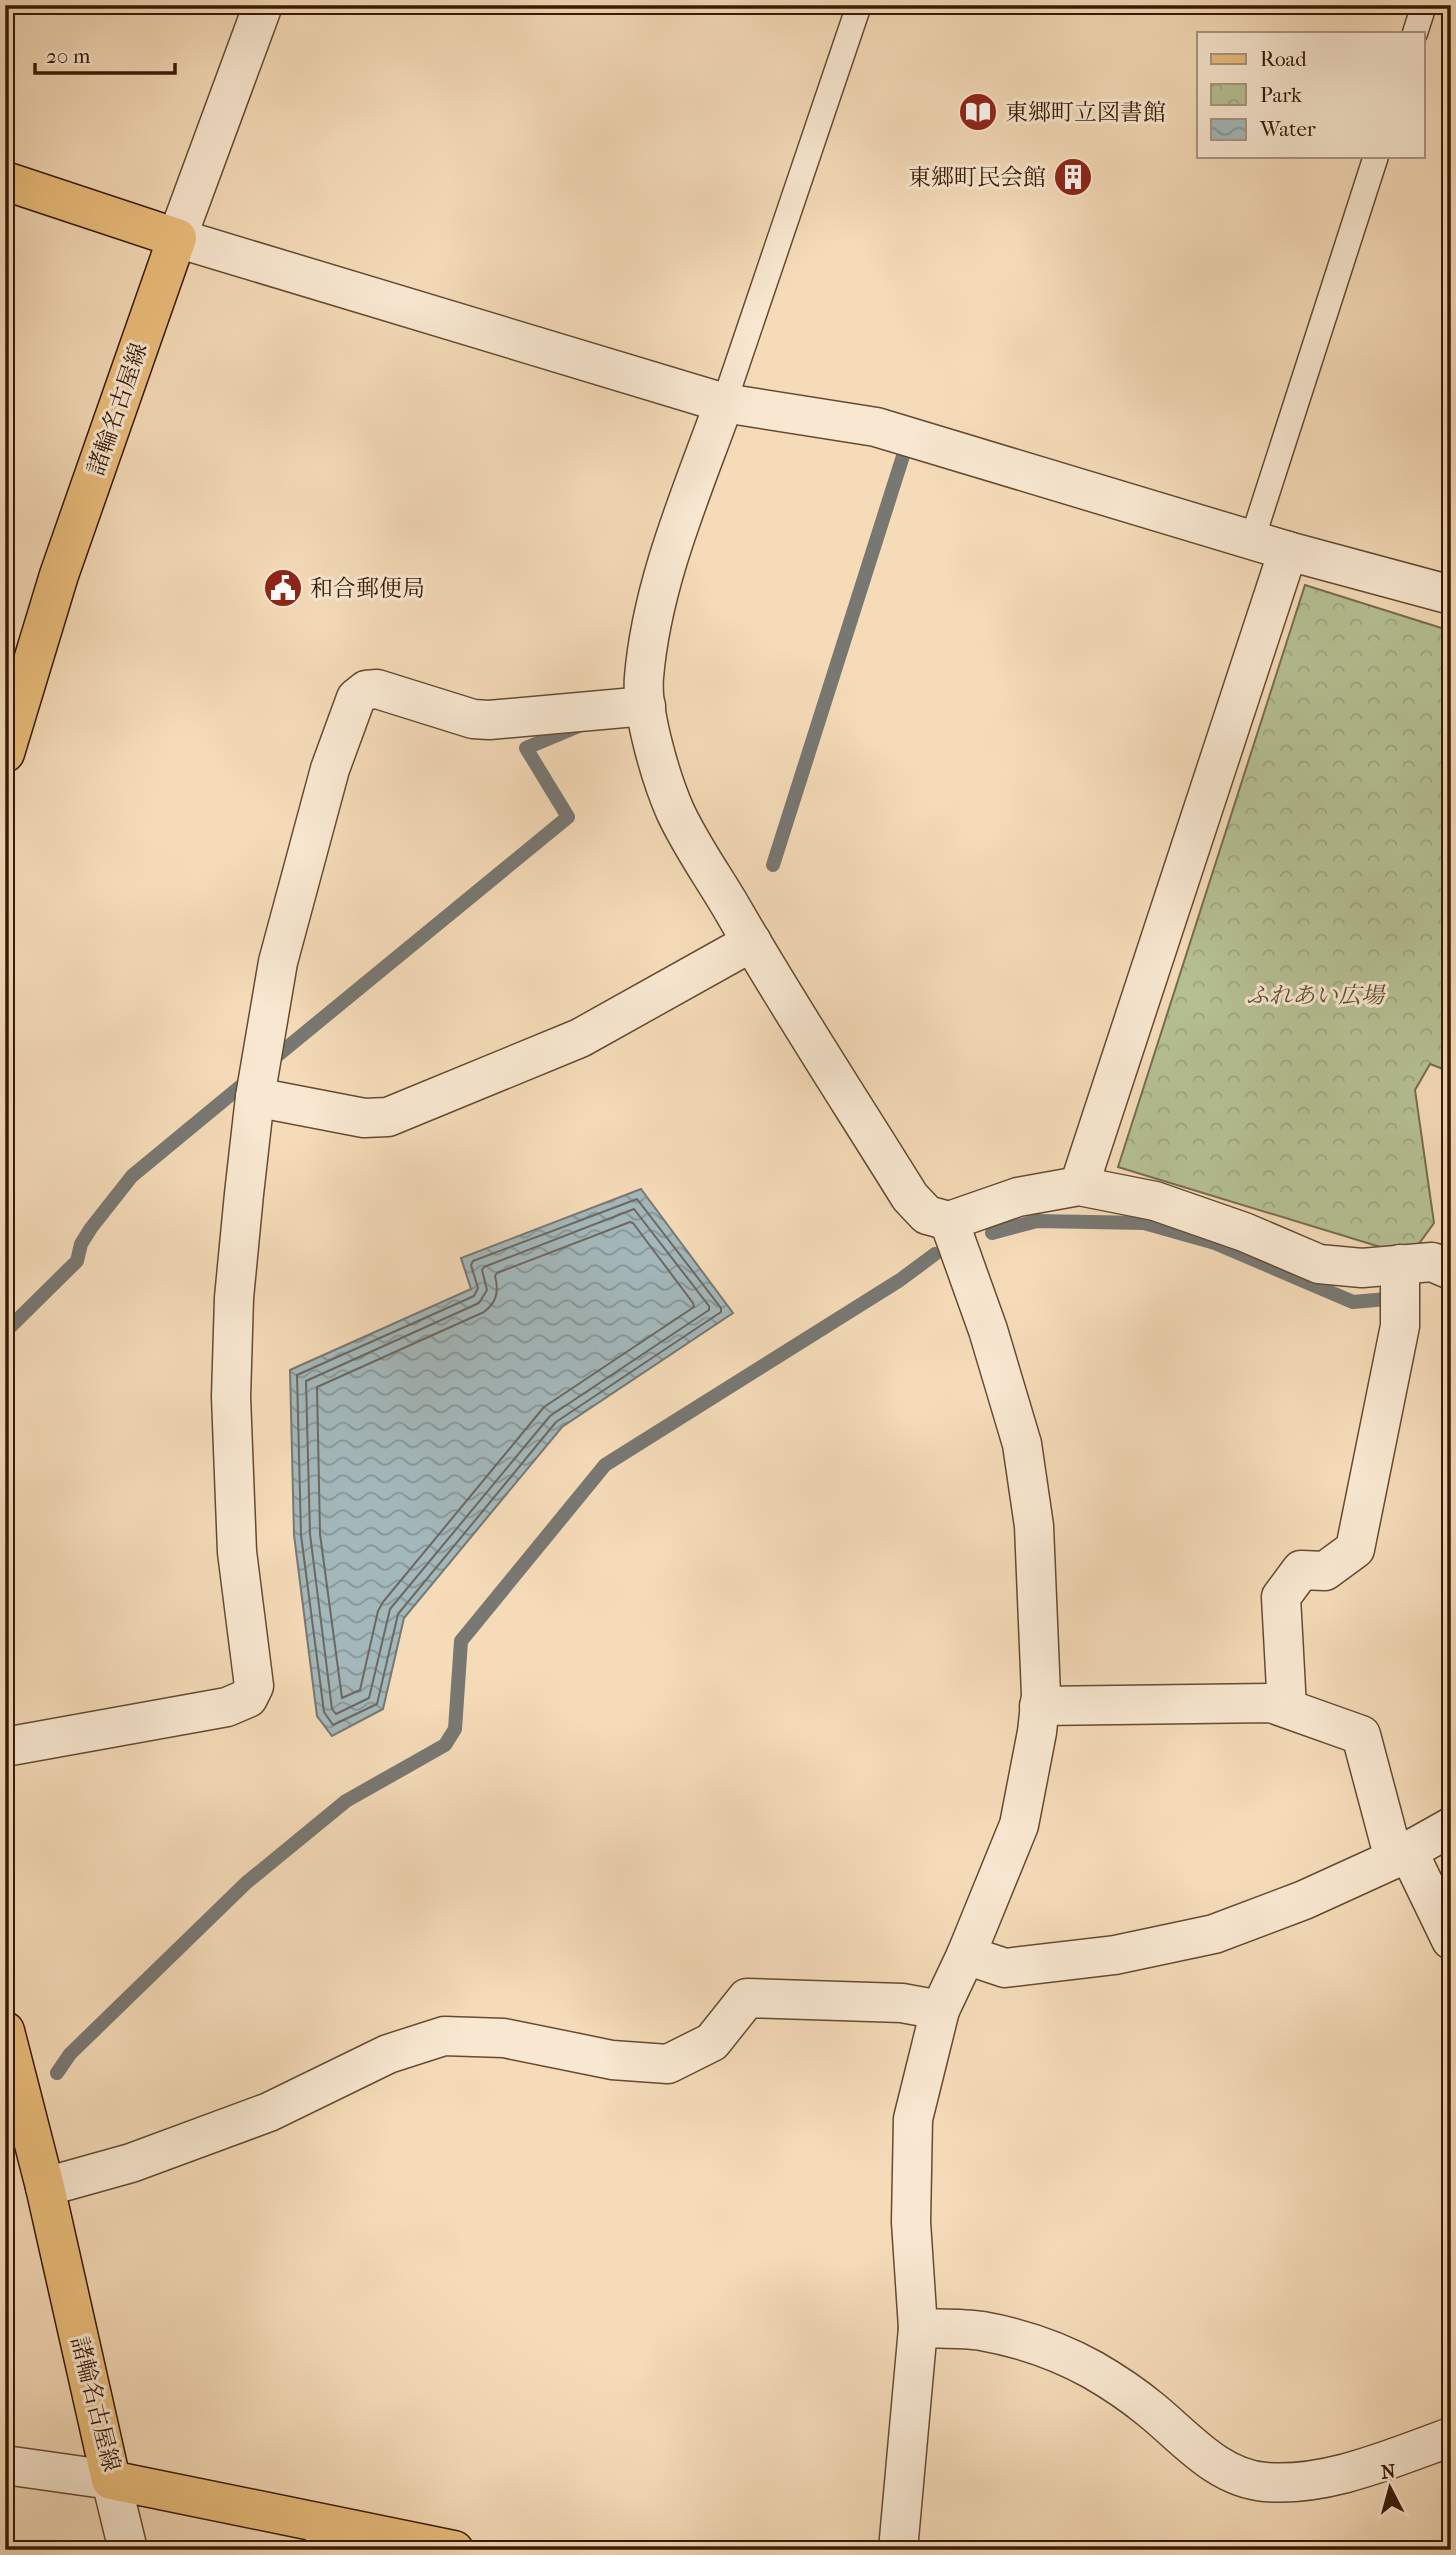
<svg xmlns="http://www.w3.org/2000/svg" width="1456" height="2555" font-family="'IM FELL French Canon','Noto Serif JP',serif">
<defs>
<pattern id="park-crowns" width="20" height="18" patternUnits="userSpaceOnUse" patternTransform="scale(1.75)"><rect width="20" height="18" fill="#b5c194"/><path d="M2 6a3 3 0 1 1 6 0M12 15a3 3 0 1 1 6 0" fill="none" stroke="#9ca57e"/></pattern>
<pattern id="water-waves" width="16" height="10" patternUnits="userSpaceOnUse" patternTransform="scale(1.75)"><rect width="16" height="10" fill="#a3b8bb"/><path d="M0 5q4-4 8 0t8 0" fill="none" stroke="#869596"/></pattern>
</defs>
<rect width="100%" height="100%" fill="#f5dbb8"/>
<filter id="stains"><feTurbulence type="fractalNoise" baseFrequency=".00286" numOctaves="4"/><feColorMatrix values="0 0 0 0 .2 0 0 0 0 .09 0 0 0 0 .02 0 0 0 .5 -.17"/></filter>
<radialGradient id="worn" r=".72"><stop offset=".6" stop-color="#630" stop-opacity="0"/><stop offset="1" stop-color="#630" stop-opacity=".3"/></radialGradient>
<path fill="url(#park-crowns)" stroke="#766d4d" stroke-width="2" d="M 1305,585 L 1451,631 L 1451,1072 L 1430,1064 L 1415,1090 L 1434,1223 L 1410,1256 L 1118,1167 Z"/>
<path fill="url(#water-waves)" stroke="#787873" stroke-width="2" d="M 641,1189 L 733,1313 L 562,1427 L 404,1618 L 383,1709 L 332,1736 L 317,1716 L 294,1535 L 290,1370 L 471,1289 L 461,1258 Z"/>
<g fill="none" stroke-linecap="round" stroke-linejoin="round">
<g stroke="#6d6860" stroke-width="2">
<path d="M 637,1199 L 721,1308 L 721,1312 L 556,1422 L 398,1614 L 377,1704 L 333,1725 L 324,1712 L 301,1535 L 297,1375 L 474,1296 L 478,1288 L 471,1265 L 473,1261 Z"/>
<path d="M 634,1209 L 709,1306 L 709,1310 L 550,1416 L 390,1609 L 369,1698 L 336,1714 L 332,1709 L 310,1534 L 306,1381 L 479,1303 L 487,1290 L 482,1270 L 484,1267 Z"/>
<path d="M 630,1222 L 633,1223 L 693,1303 L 694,1307 L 544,1407 L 383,1602 L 378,1611 L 360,1690 L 342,1698 L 320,1534 L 317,1387 L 484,1312 C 497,1302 499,1291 495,1276 L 497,1273 Z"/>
</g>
<g stroke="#787873" stroke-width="14">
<path d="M 773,865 L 903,456"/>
<path d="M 267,1064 L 568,817 L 526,748 L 581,725"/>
<path d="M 992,1233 L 1037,1221 L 1144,1223 L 1215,1243 L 1353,1302 L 1387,1299"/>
<path d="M 5,1332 L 77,1261 L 81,1244 L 91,1228 L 132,1176 L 252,1077"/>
<path d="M 57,2073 L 70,2054 L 246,1883 L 346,1801 L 445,1745 L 455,1729 L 461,1641 L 605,1465 L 900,1280 L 935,1254"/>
</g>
<defs>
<g id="service">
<path d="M 1415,33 L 1424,5"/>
<path d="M 724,403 L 859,5"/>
<path d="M 1252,540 L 1376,156"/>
</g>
<g id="minor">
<path d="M 1451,595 L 1288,551 L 876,427 L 724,403 C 692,492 652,582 644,677 C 641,712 661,779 675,811 C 691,846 715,879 734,912 C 790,1009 851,1102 910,1197 L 927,1215 L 949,1221 L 1018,1197 L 1079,1186 L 1155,1201 L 1244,1232 L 1319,1264 L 1362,1268 L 1432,1262 L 1451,1270"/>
<path d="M 255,1097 L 364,1118 L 388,1117 L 580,1038 L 752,942"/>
<path d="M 1079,1186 L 1288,551"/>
<path d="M 1039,1706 L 1271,1703 L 1361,1735 L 1394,1859"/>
<path d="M 1287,1708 L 1281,1597 L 1301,1570 L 1325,1571 L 1355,1549 L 1400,1326 L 1400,1264"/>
<path d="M 5,1747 L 227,1707 L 248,1698 L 254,1686 L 237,1552 L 231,1397 L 234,1298 L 244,1194 L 255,1097 L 278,962 L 330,769 L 356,698 L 366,690 L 377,689 L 473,719 L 489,720 L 646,706"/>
<path d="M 1408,1851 L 1451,1940"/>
<path d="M 966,1955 L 1005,1968 L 1115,1955 L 1214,1934 L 1304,1900 L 1394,1859 L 1451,1827"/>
<path d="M 45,2187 L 131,2163 L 269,2112 L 388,2054 L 444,2036 L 504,2038 L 612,2060 L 668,2064 L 712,2042 L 747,1998 L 902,2003 L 940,2010"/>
<path d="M 918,2328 C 939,2329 962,2328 982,2331 C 1021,2338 1059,2351 1093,2370 C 1112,2381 1133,2395 1150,2409 C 1185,2437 1217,2478 1265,2482 C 1328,2487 1392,2458 1451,2437"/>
<path d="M 321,2524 L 329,2550"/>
<path d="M 898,2550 L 918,2328 L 911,2222 L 913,2119 L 940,2010 L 966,1955 L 1019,1825 L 1037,1732 L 1041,1695 L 1034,1526 L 1022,1444 L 988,1330 L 949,1221"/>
</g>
<g id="tertiary">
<path d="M 263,5 L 177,238 L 724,403"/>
<path d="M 5,2465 L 111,2480 L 128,2550"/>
</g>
<g id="primary">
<path d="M 5,181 L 177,238 L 59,575 L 5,753"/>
<path d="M 5,2031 L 45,2187 L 111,2480 L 454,2550"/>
</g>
</defs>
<use href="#service" stroke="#664a32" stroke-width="27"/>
<use href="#minor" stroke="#664a32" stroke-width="41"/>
<use href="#tertiary" stroke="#664a32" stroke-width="41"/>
<use href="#primary" stroke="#371906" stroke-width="41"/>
<use href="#service" stroke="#f8e8d1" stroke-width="24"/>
<use href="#minor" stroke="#f8e8d1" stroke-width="38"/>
<use href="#tertiary" stroke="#f8e8d1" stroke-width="38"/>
<use href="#primary" stroke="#eabe7c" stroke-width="38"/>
</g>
<defs>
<symbol id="library-disc" viewBox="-11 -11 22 22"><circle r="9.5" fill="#8f2418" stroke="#f8e8d1"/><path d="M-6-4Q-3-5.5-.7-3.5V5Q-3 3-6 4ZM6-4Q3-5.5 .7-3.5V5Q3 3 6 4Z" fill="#fff"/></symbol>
<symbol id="building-disc" viewBox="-11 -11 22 22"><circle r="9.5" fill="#8f2418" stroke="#f8e8d1"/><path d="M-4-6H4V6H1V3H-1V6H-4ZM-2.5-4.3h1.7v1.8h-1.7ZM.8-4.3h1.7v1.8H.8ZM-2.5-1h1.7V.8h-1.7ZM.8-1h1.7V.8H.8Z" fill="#fff"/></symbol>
<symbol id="civic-disc" viewBox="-11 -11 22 22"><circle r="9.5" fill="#8f2418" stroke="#f8e8d1"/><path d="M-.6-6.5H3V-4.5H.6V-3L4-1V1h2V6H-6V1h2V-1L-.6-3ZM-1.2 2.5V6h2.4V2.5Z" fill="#fff"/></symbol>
</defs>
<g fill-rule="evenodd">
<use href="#library-disc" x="956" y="90" width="44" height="44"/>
<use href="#building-disc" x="1051" y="155" width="44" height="44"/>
<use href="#civic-disc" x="261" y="566" width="44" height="44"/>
</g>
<g text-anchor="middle" stroke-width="6" stroke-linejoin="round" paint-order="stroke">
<g font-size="23" fill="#371906" stroke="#f8e8d1" text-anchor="start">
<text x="1005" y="120">東郷町立図書館</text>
<text x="1046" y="185" text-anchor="end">東郷町民会館</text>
<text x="310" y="596">和合郵便局</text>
</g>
<g font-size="23" fill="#371906" stroke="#f8e8d1">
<text transform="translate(117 409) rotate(-71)" y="8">諸輪名古屋線</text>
<text transform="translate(96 2404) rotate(76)" y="8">諸輪名古屋線</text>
</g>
<g font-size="23" font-style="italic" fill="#5d4b31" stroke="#f8e8d1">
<text x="1315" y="1003">ふれあい広場</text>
</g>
</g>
<rect width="1456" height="2555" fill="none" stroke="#f5dbb8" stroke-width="28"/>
<rect x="7" y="7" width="1442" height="2541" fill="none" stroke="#371906" stroke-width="3.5"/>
<rect x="14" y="14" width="1428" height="2527" fill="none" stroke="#371906" stroke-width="2"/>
<rect x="1197" y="32" width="228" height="126" fill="#f8e8d1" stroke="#ab9580" stroke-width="2"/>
<rect x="1211" y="54" width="35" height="10" fill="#eabe7c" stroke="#ab9580" stroke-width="2"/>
<text x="1260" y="66" font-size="21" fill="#371906">Road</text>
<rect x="1211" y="84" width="35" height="21" fill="url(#park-crowns)" stroke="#ab9580" stroke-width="2"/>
<text x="1260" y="102" font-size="21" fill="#371906">Park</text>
<rect x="1211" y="119" width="35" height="21" fill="url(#water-waves)" stroke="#ab9580" stroke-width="2"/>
<text x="1260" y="136" font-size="21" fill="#371906">Water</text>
<g transform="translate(1390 2488) rotate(354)" stroke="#f8e8d1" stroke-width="5" paint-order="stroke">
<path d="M0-5L12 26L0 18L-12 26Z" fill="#371906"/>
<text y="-10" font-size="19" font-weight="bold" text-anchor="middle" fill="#371906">N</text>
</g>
<path d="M35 63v10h140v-10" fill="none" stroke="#371906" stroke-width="3.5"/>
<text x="46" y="63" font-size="21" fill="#371906" stroke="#f8e8d1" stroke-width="5" paint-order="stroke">20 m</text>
<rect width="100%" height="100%" filter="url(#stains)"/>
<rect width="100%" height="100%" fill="url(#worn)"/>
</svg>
